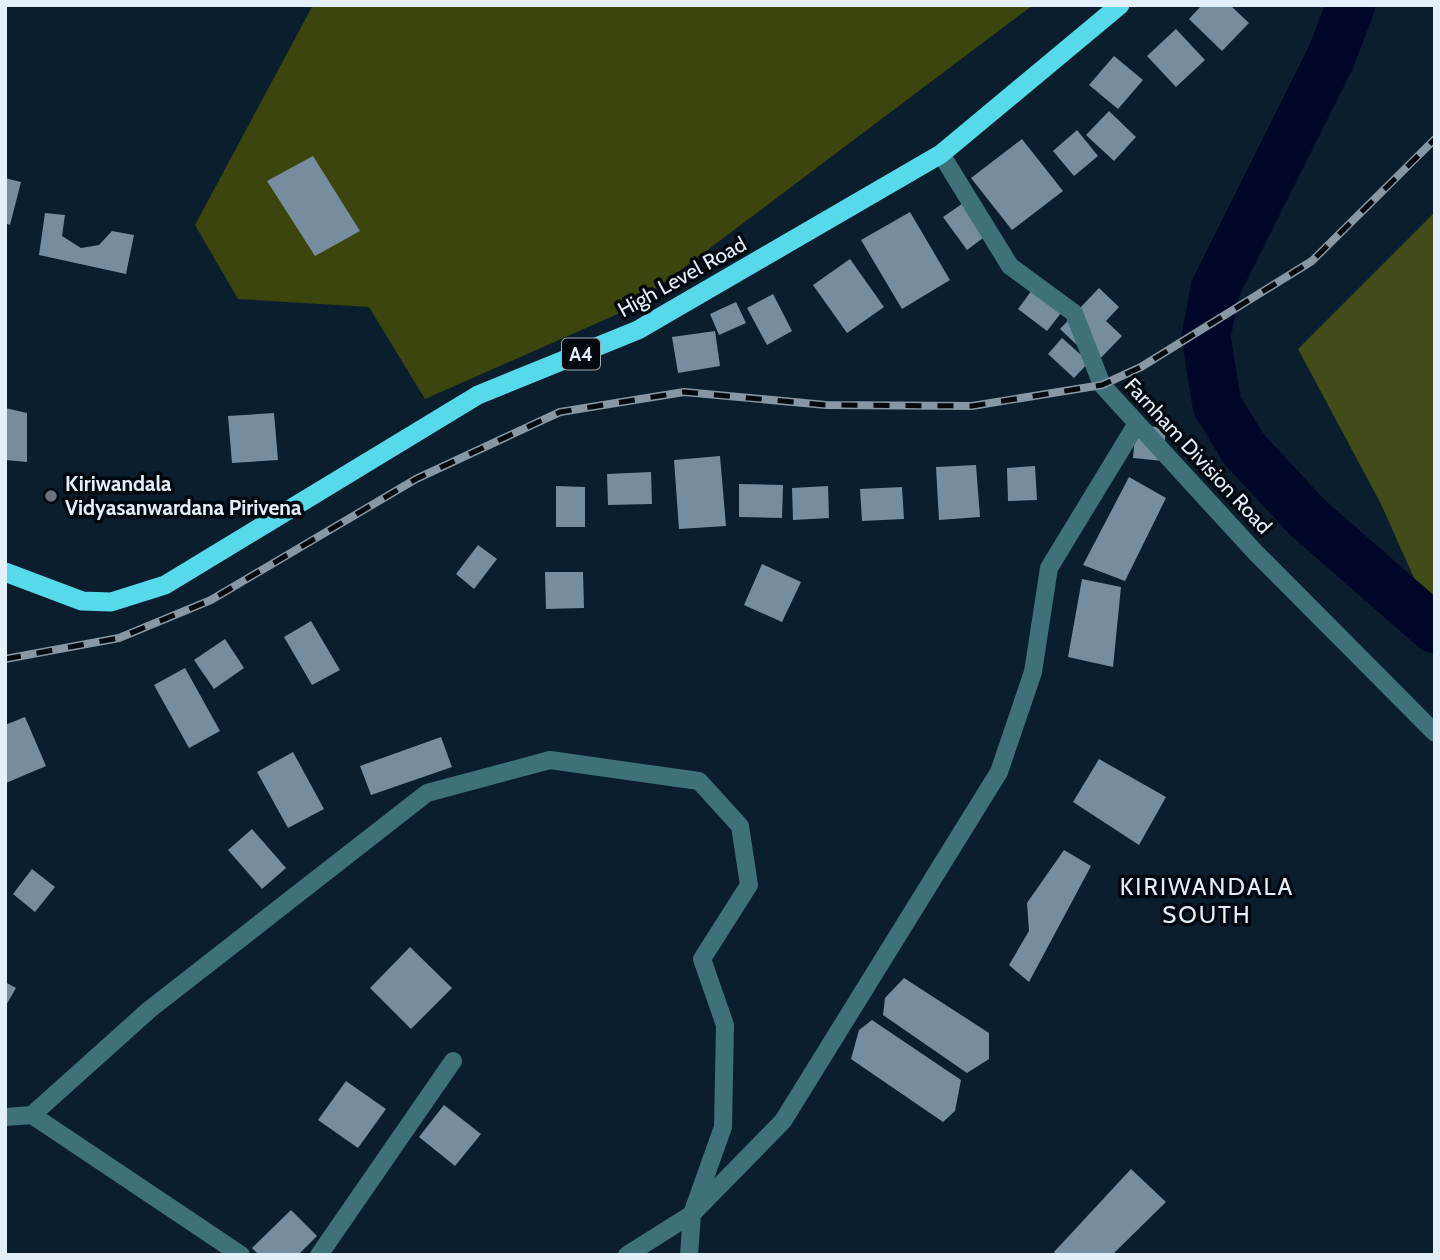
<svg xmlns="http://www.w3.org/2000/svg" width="1440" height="1260" font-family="Cabin,sans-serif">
<rect width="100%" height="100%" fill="#0a1e2d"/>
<path fill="#3b450d" d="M 313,5 L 1033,5 L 629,309 L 425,399 L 369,307 L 238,299 L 195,225 Z"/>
<path fill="#414c19" d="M 1435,212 L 1435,625 L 1381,504 L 1298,349 Z"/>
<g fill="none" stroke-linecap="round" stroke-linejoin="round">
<path stroke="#000628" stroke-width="49" d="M 1351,5 L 1331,57 L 1215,289 L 1206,337 L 1217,405 L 1244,449 L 1307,517 L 1435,629"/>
</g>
<g fill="#768d9f">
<path d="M 1202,5 L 1230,5 L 1249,23 L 1222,51 L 1189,19 Z"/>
<path d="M 1176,29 L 1205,60 L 1176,87 L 1147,56 Z"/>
<path d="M 1114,56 L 1143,80 L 1118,109 L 1089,85 Z"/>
<path d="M 1109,111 L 1136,137 L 1114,161 L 1086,135 Z"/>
<path d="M 1077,130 L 1098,156 L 1074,176 L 1053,151 Z"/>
<path d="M 1022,139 L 1063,191 L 1012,230 L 971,178 Z"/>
<path d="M 313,156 L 360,231 L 315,256 L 267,181 Z"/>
<path d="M 5,178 L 21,182 L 10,225 L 5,223 Z"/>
<path d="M 972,197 L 995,229 L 967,250 L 943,217 Z"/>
<path d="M 910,212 L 950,280 L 902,309 L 861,240 Z"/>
<path d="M 45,213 L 65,215 L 62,236 L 81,248 L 99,245 L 112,231 L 134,235 L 126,274 L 39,255 Z"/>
<path d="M 850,259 L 884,307 L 847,333 L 813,285 Z"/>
<path d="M 1099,288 L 1119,307 L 1106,321 L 1122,336 L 1096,363 L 1060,329 Z"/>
<path d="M 1032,290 L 1061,313 L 1047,331 L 1018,309 Z"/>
<path d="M 773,294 L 792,331 L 767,345 L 747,308 Z"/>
<path d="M 736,302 L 746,323 L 719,335 L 710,314 Z"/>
<path d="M 715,331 L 720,366 L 678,373 L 672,337 Z"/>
<path d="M 1062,338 L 1089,362 L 1074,378 L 1048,354 Z"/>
<path d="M 5,408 L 27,413 L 27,462 L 5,460 Z"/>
<path d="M 274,413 L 278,460 L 232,463 L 228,416 Z"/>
<path d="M 1136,425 L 1166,428 L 1163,461 L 1133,458 Z"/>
<path d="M 720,456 L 726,526 L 679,529 L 674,460 Z"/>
<path d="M 976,465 L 980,517 L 939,520 L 936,467 Z"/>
<path d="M 1035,466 L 1037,500 L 1008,501 L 1007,468 Z"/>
<path d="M 651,472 L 652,504 L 608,505 L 607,474 Z"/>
<path d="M 1129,477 L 1166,498 L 1125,581 L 1083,565 Z"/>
<path d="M 739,484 L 783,485 L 782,518 L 739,517 Z"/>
<path d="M 556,486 L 585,487 L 585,527 L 556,527 Z"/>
<path d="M 828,486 L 829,518 L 793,520 L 792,488 Z"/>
<path d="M 902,487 L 904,519 L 862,521 L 860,489 Z"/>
<path d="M 478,545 L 497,559 L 474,589 L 456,574 Z"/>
<path d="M 762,564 L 801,582 L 782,622 L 744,605 Z"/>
<path d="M 545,572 L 583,572 L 584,608 L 546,609 Z"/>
<path d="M 1082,579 L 1121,587 L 1113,667 L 1068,657 Z"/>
<path d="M 311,621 L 340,670 L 312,685 L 284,637 Z"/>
<path d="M 225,639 L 244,668 L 214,689 L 194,660 Z"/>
<path d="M 185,668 L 220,731 L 189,748 L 154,685 Z"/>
<path d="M 25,717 L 46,766 L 6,783 L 5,725 Z"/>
<path d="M 441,737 L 452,767 L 371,795 L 360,766 Z"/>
<path d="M 293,752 L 324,809 L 288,828 L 257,772 Z"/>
<path d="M 1099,759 L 1166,797 L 1139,845 L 1073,802 Z"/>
<path d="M 252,829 L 286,868 L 262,889 L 228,850 Z"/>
<path d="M 1064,850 L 1091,866 L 1029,982 L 1009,965 L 1029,931 L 1027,903 Z"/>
<path d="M 32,869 L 55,887 L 35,912 L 13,894 Z"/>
<path d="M 410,947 L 452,988 L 411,1029 L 370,988 Z"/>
<path d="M 904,978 L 989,1033 L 989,1059 L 967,1073 L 883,1015 L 885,998 Z"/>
<path d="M 5,982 L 16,988 L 5,1007 Z"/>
<path d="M 872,1020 L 961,1080 L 955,1111 L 943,1122 L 851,1059 L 859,1030 Z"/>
<path d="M 346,1081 L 386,1109 L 358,1148 L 318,1120 Z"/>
<path d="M 444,1105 L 481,1134 L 455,1166 L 419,1137 Z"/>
<path d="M 1131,1169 L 1166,1202 L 1112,1255 L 1056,1255 L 1054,1252 Z"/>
<path d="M 291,1210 L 317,1236 L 298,1255 L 259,1255 L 252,1248 Z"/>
</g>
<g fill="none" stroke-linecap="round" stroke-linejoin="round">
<g stroke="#3e7179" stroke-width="18">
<path d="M 941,154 L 1010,266 L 1074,313 L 1102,385 L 1255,552 L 1435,733"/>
<path d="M 32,1115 L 241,1255"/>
<path d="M 5,1117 L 32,1115 L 149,1010 L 427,793 L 550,760 L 699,781 L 740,826 L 749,885 L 702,959 L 725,1025 L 723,1127 L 692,1214 L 689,1255"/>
<path d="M 319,1255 L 453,1061"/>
<path d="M 627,1255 L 692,1214 L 783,1121 L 999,772 L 1033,672 L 1049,568 L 1136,425"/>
</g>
<path stroke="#56daeb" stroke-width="19" d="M 5,572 L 82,601 L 111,602 L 165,585 L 478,395 L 638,330 L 941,154 L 1120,5"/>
<defs>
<path id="rail" d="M 5,659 L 119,638 L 211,600 L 416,479 L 560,412 L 684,392 L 826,405 L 972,406 L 1102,385 L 1141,367 L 1312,261 L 1435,139"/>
</defs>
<use href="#rail" stroke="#8797a3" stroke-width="8"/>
<use href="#rail" stroke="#02080e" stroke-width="5" stroke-dasharray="16" stroke-linecap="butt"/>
</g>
<circle fill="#6b7280" stroke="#02080e" stroke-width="2.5" cx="51" cy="496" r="7"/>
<g text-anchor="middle" stroke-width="7" stroke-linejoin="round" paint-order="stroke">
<rect fill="#02080e" stroke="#a0aab3" stroke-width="2" x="562" y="338.5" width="38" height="31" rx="5"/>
<g font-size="19" font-weight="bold" fill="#e3f0fa">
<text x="581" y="361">A4</text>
</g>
<g font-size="21" fill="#e3f0fa" stroke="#02080e">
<text transform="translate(682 277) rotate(-29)" y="7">High Level Road</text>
<text transform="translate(1198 456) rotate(47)" y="7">Farnham Division Road</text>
</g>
<g font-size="21" font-weight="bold" fill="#e3f0fa" stroke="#02080e" text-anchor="start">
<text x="65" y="491">Kiriwandala<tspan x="65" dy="24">Vidyasanwardana Pirivena</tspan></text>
</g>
<g font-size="24" letter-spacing="2" fill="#e3f0fa" stroke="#02080e">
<text x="1207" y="895">KIRIWANDALA<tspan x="1207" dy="28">SOUTH</tspan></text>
</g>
</g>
<rect width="1440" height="1260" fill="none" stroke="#e3f0fa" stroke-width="14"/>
</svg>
